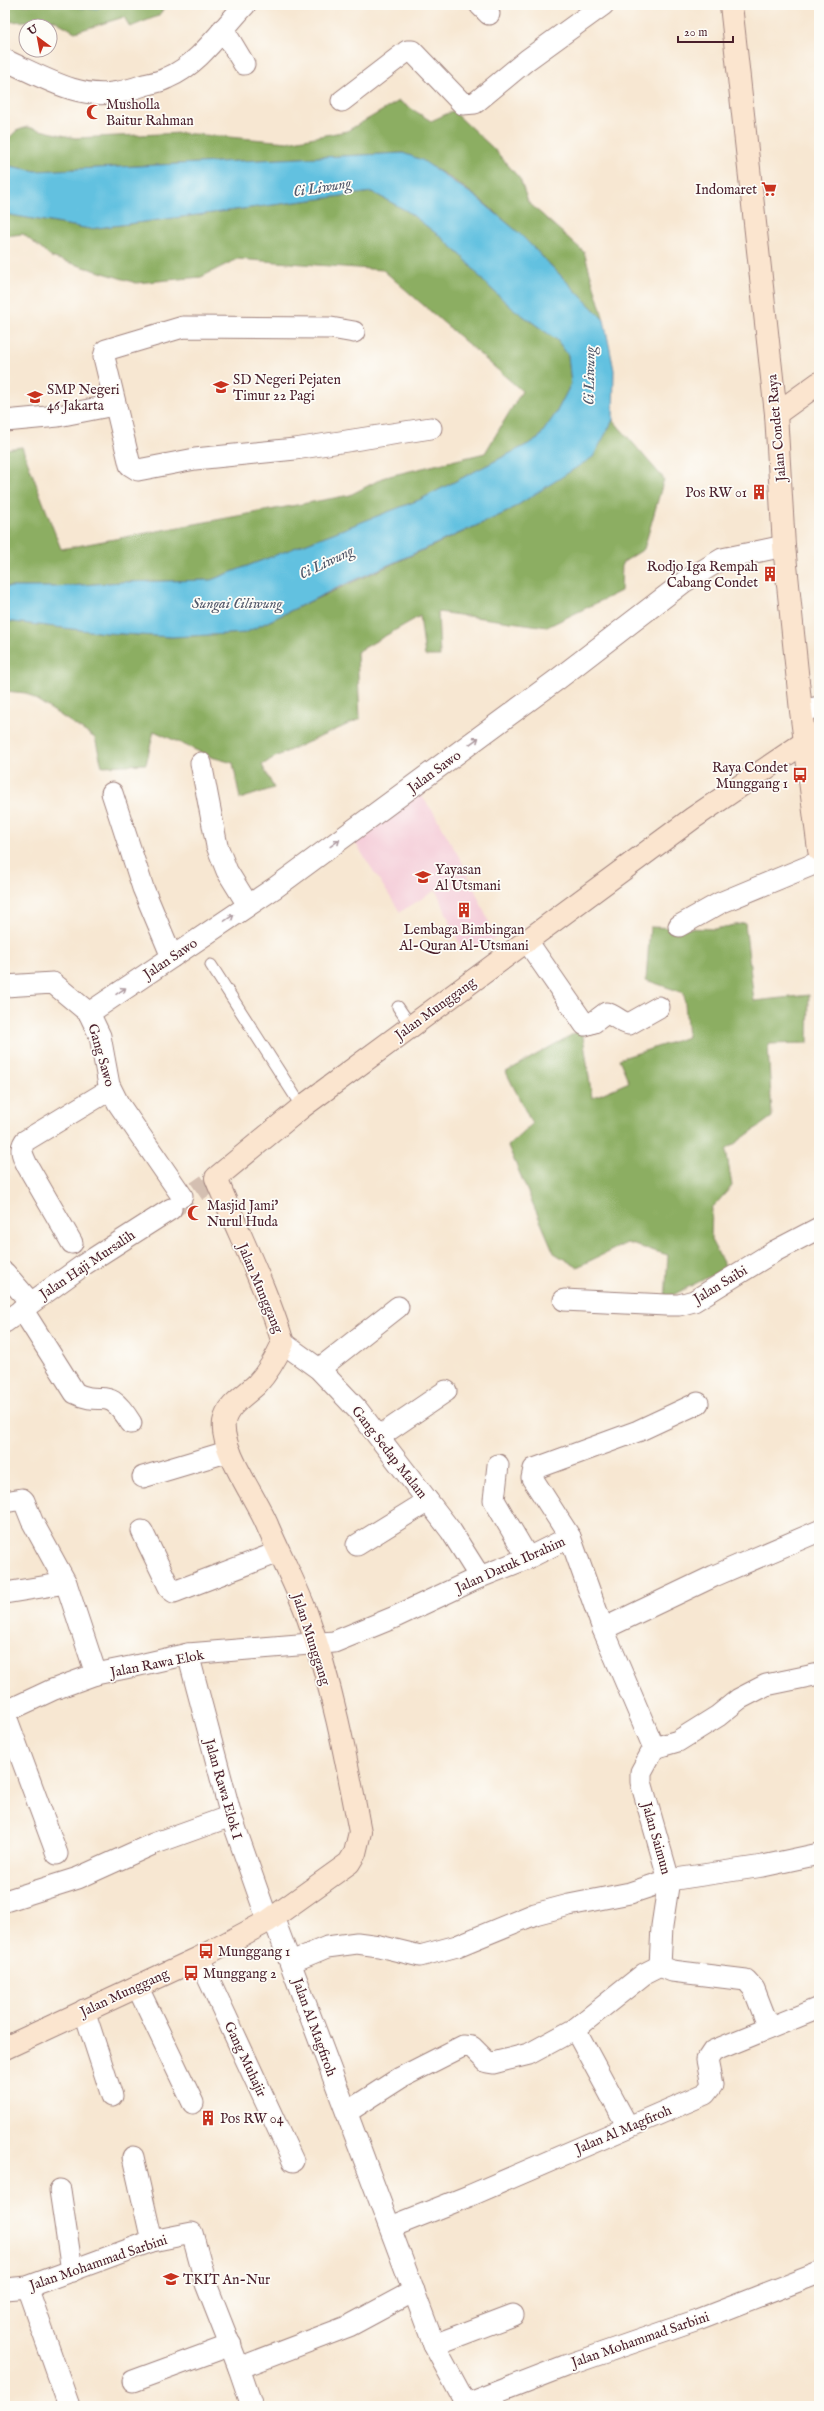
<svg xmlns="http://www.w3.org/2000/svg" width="824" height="2411" font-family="'IM FELL English',serif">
<rect width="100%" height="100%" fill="#fdfcf7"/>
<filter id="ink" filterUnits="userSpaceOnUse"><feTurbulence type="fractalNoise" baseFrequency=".025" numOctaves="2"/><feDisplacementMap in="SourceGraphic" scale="8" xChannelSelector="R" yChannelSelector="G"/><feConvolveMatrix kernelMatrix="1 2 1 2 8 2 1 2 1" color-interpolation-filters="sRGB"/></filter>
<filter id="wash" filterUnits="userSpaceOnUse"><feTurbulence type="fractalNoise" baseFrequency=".012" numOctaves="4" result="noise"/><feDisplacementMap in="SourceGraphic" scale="16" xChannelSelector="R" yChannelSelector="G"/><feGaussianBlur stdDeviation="0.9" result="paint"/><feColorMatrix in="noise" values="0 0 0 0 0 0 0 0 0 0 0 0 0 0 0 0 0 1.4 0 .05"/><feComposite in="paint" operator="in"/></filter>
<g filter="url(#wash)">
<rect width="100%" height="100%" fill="#f7e7d2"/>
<path fill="#f5cfda" d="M 417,790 L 434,813 L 463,864 L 496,938 L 463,952 L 436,890 L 400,912 L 352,838 Z"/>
<g fill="#8cae62" stroke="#6b6646">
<path d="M 5,5 L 57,5 L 93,9 L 110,5 L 167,5 L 158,16 L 130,27 L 124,17 L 75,32 L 54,20 L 5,22 Z"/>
<path d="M 399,101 L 431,121 L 453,111 L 493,148 L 520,179 L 528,202 L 584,252 L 604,320 C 546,262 480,183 403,153 L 36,171 L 5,165 L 5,142 L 16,131 L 27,127 L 75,138 L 181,133 L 288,142 L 347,131 Z"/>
<path d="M 372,192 L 407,211 L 442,238 L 464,258 L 484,282 L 511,307 L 557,340 L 568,355 L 571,384 L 555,415 L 538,439 L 419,500 L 211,580 L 121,582 L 57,587 L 5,587 L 5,513 L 8,506 L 5,505 L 5,449 L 22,447 L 61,549 L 350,495 L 385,477 L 485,453 L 522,391 L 383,270 L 237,259 L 201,277 L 136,283 L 51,257 L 23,234 L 5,236 L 5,214 L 90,229 Z"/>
<path d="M 613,420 L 664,479 L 644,549 L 622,563 L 621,591 L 547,627 L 438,612 L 440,656 L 425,656 L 420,616 L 357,652 L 360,719 L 275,757 L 262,765 L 274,788 L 240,799 L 233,763 L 211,757 L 154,731 L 146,764 L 102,766 L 95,738 L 26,693 L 5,691 L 5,621 L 106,633 L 171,637 L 245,633 L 307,603 L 507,512 L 592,457 Z"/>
<path d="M 745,923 L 754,1001 L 809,995 L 808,1043 L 768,1044 L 772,1117 L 726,1150 L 732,1186 L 712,1208 L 711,1240 L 726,1268 L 665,1299 L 668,1255 L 627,1243 L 577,1267 L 554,1253 L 508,1146 L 532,1124 L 506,1072 L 582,1029 L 592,1098 L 629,1082 L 619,1059 L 688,1037 L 684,993 L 646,980 L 650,927 L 715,929 Z"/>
</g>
<g fill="#62c1e0" stroke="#567086">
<path d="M 57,5 L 110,5 L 94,9 Z"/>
<path d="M 403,153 L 422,160 L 476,197 L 519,233 L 604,320 L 614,370 L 613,420 L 593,457 L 507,512 L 339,587 L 245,633 L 172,637 L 106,633 L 5,621 L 5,587 L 57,587 L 121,582 L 211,580 L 419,500 L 538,439 L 556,413 L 571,384 L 568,355 L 557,340 L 511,307 L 484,282 L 464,258 L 442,238 L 407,211 L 372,192 L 90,229 L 5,214 L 5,165 L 36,171 Z"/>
</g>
</g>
<g filter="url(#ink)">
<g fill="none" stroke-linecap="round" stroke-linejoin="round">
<path stroke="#d4bfb1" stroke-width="21" stroke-dasharray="21 10" stroke-linecap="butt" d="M 171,1209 L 207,1184"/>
<defs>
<g id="lane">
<path d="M 211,965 L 302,1107"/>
<path d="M 398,1007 L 411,1026"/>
</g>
<g id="street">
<path d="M 480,5 L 489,14"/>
<path d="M 223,29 L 244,64"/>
<path d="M 5,60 C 27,70 49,82 72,89 C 98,97 119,94 144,85 C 152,83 160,82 167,78 C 200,64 221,30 245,5"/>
<path d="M 342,101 L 407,51 L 412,51 L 463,104 L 475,103 L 527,60 L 603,5"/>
<path d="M 354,332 L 331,328 L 183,327 L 106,350 L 104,357 L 130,465 L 138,470 L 195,459 L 295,449 L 431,428"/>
<path d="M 5,421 L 58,416 L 114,405"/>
<path d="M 801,711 L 819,707"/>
<path d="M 201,763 L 217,846 L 227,871 L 248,905"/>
<path d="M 112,793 L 143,888 L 172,957"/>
<path d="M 679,926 L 720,903 L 819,862"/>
<path d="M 527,941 L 585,1025 L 594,1022 L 606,1013 C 615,1015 621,1023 629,1024 L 659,1007"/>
<path d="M 5,986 L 53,983 L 89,1013 L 100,1036 L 109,1085 L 118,1103 L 182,1196"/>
<path d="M 89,1013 L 276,887 L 558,679 L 684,582 L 722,559 L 784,546"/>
<path d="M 72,1243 L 27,1165 C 23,1156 19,1150 25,1141 L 101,1095"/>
<path d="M 5,1273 L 30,1302"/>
<path d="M 564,1300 L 666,1305 L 679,1305 L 694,1301 L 775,1251 L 819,1228"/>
<path d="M 22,1309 L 75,1393 C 104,1408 106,1383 131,1423"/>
<path d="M 5,1322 L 85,1264 L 171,1209"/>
<path d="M 283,1343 L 319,1369 L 357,1409 L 451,1531 L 480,1577"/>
<path d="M 319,1369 L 398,1307"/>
<path d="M 380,1436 L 446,1391"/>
<path d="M 498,1465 L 494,1500 L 528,1558"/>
<path d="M 143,1477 L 230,1451"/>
<path d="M 5,1502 L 22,1499 L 24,1501 L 32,1521 L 66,1583"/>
<path d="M 142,1531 L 170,1589 L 174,1592 L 279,1552"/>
<path d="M 570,1537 L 532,1478 L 534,1469 L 638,1431 L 698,1403"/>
<path d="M 357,1545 L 428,1501"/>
<path d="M 5,1593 L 66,1583 L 96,1674"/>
<path d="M 603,1629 L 654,1748 L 641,1772 L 641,1782 L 669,1880 L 662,1926 L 660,1966 L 672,1971 L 746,1980 L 754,1989 L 769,2028"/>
<path d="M 188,1654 L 231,1816 L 268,1921"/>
<path d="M 5,1712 L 52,1690 L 96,1674 L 135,1666 L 188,1654 L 334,1642 L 395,1617 L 480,1577 L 528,1558 L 570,1537 L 603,1629 L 714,1576 L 819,1531"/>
<path d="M 5,1714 L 57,1854"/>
<path d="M 654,1748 L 678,1741 L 718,1716 L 739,1699 L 766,1685 L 819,1674"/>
<path d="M 5,1901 L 78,1878 L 153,1844 L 231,1816"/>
<path d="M 273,1917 L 434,2345 L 467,2406"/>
<path d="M 199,1958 L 293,2161"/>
<path d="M 291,1962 L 327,1947 L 357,1943 L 379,1946 L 420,1956 L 457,1946 L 535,1914 L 569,1905 L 630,1893 L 669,1880 L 763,1866 L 819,1854"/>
<path d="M 137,1986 L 193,2103"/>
<path d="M 84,2010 L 112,2096"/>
<path d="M 575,2029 L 628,2127"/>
<path d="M 347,2112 L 400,2078 L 463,2046 L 472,2047 L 487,2062 L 493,2063 L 529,2054 L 575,2029 L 644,1974 L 660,1966"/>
<path d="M 133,2157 L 152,2241"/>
<path d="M 60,2190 L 72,2271"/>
<path d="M 391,2227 L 469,2196 L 705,2094 L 712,2085 L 707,2060 L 713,2051 L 819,2008"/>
<path d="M 27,2287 L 69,2406"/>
<path d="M 5,2289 L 27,2287 L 152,2241 L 192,2233 L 206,2284 L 239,2368 L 252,2406"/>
<path d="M 434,2345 L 513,2315"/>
<path d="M 239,2368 L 349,2326 L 414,2291"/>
<path d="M 133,2381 L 231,2345"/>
<path d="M 462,2406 L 565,2366 L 698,2320 L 819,2273"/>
</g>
<g id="secondary">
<path d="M 731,5 L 776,414 L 784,546 L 801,711 L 819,850"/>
<path d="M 776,414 L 819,383"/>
<path d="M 5,2048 L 199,1958 L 268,1921 L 349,1863 L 355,1853 L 360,1832 C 346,1758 332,1683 306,1612 C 295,1583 280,1555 268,1527 C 257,1499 220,1450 224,1422 C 227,1405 246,1395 257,1384 C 268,1372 276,1358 283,1343 C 266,1287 238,1233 216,1178 L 302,1107 L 693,818 L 805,742"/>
</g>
</defs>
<use href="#lane" stroke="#a0837e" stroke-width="13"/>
<use href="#street" stroke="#a0837e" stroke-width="23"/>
<use href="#secondary" stroke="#a0837e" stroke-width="24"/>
<use href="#lane" stroke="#fff" stroke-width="11"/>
<use href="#street" stroke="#fff" stroke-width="21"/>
<use href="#secondary" stroke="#fbe5cf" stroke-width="22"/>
</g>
<defs><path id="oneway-shaft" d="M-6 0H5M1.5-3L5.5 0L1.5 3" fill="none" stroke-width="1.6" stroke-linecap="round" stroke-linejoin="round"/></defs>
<g stroke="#ae9aa0">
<use href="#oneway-shaft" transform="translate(474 741) rotate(-36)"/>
<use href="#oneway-shaft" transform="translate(335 843) rotate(-36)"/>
<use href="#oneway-shaft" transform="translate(229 918) rotate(-34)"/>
<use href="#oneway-shaft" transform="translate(121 991) rotate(-34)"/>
</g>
</g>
<defs>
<symbol id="mosque-bare" viewBox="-9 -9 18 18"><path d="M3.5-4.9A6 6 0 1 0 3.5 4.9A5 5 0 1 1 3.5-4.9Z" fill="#c8321e" stroke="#fdfcf7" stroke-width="2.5" paint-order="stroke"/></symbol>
<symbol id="supermarket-bare" viewBox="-9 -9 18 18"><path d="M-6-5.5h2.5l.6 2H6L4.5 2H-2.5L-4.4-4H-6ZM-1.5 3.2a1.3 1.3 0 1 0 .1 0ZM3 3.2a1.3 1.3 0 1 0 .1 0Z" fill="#c8321e" stroke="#fdfcf7" stroke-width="2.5" paint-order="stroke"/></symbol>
<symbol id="school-bare" viewBox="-9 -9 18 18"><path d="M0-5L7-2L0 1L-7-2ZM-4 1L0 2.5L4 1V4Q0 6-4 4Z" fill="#c8321e" stroke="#fdfcf7" stroke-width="2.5" paint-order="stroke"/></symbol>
<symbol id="building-bare" viewBox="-9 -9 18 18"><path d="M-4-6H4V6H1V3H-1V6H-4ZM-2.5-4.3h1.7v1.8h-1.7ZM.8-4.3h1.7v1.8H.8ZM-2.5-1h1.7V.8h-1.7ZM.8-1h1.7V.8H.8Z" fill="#c8321e" stroke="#fdfcf7" stroke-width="2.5" paint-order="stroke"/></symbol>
<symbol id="bus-bare" viewBox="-9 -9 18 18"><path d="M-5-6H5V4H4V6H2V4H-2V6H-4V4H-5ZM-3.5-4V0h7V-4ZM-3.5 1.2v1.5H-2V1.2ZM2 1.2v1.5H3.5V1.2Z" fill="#c8321e" stroke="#fdfcf7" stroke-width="2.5" paint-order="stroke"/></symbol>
</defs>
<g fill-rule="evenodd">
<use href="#mosque-bare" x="83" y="101" width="22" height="22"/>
<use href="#supermarket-bare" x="758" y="178" width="22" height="22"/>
<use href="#school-bare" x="210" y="376" width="22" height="22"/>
<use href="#school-bare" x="24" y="386" width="22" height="22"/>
<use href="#building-bare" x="748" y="481" width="22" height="22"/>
<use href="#building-bare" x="759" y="563" width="22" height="22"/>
<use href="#bus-bare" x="789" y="764" width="22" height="22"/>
<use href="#school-bare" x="412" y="866" width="22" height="22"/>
<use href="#building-bare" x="453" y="899" width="22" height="22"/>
<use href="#mosque-bare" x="184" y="1202" width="22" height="22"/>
<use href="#bus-bare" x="195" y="1940" width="22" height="22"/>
<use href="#bus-bare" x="180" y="1962" width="22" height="22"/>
<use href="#building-bare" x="197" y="2107" width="22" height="22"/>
<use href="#school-bare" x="160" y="2268" width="22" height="22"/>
</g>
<g text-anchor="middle" stroke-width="3.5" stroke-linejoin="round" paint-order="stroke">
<g font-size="14" fill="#4a1f2b" stroke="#fdfcf7" text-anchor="start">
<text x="106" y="109">Musholla<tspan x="106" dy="16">Baitur Rahman</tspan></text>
<text x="757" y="194" text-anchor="end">Indomaret</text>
<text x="233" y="384">SD Negeri Pejaten<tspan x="233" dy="16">Timur 22 Pagi</tspan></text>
<text x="47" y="394">SMP Negeri<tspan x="47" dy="16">46 Jakarta</tspan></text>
<text x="747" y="497" text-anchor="end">Pos RW 01</text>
<text x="758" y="571" text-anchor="end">Rodjo Iga Rempah<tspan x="758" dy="16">Cabang Condet</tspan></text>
<text x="788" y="772" text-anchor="end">Raya Condet<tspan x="788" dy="16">Munggang 1</tspan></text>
<text x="435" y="874">Yayasan<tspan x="435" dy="16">Al Utsmani</tspan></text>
<text x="464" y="934" text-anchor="middle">Lembaga Bimbingan<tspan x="464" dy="16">Al-Quran Al-Utsmani</tspan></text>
<text x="207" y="1210">Masjid Jami'<tspan x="207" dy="16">Nurul Huda</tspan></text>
<text x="218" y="1956">Munggang 1</text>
<text x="203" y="1978">Munggang 2</text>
<text x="220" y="2123">Pos RW 04</text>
<text x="183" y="2284">TKIT An-Nur</text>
</g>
<g font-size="14" fill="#4a1f2b" stroke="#fdfcf7">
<text transform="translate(776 428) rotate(-95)" y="5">Jalan Condet Raya</text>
<text transform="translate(434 771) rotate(-36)" y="5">Jalan Sawo</text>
<text transform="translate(170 958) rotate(-34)" y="5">Jalan Sawo</text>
<text transform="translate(435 1008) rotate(-36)" y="5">Jalan Munggang</text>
<text transform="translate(102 1055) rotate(74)" y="5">Gang Sawo</text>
<text transform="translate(87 1264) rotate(-34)" y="5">Jalan Haji Mursalih</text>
<text transform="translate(720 1284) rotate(-31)" y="5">Jalan Saibi</text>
<text transform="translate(261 1288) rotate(67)" y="5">Jalan Munggang</text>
<text transform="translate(390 1452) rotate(52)" y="5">Gang Sedap Malam</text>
<text transform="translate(510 1564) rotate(-24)" y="5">Jalan Datuk Ibrahim</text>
<text transform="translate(312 1639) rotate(72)" y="5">Jalan Munggang</text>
<text transform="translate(157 1663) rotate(-11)" y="5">Jalan Rawa Elok</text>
<text transform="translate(224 1789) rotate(74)" y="5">Jalan Rawa Elok I</text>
<text transform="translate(657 1838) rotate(74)" y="5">Jalan Saimun</text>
<text transform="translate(124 1992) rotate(-25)" y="5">Jalan Munggang</text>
<text transform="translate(315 2027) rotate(70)" y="5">Jalan Al Magfiroh</text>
<text transform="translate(246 2059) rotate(65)" y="5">Gang Muhajir</text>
<text transform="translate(623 2129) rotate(-23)" y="5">Jalan Al Magfiroh</text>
<text transform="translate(98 2262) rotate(-19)" y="5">Jalan Mohammad Sarbini</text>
<text transform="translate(640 2339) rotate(-19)" y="5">Jalan Mohammad Sarbini</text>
</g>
<g font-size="15" font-style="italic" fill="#52586a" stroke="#fdfcf7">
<text transform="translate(322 187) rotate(-9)" y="5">Ci Liwung</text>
<text transform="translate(589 376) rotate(-89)" y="5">Ci Liwung</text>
<text transform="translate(326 562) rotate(-26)" y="5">Ci Liwung</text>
<text x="237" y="608">Sungai Ciliwung</text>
</g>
</g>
<rect width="824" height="2411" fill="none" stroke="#fdfcf7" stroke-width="20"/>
<g transform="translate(38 38) rotate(328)"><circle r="19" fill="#fdfcf7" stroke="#b5a4a5"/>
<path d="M0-3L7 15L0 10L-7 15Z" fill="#c8321e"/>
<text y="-6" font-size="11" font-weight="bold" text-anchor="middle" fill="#4a1f2b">U</text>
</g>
<path d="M678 36v6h55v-6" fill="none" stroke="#4a1f2b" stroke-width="2"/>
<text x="684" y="36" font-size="12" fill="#4a1f2b" stroke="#fdfcf7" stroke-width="3" paint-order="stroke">20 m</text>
</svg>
